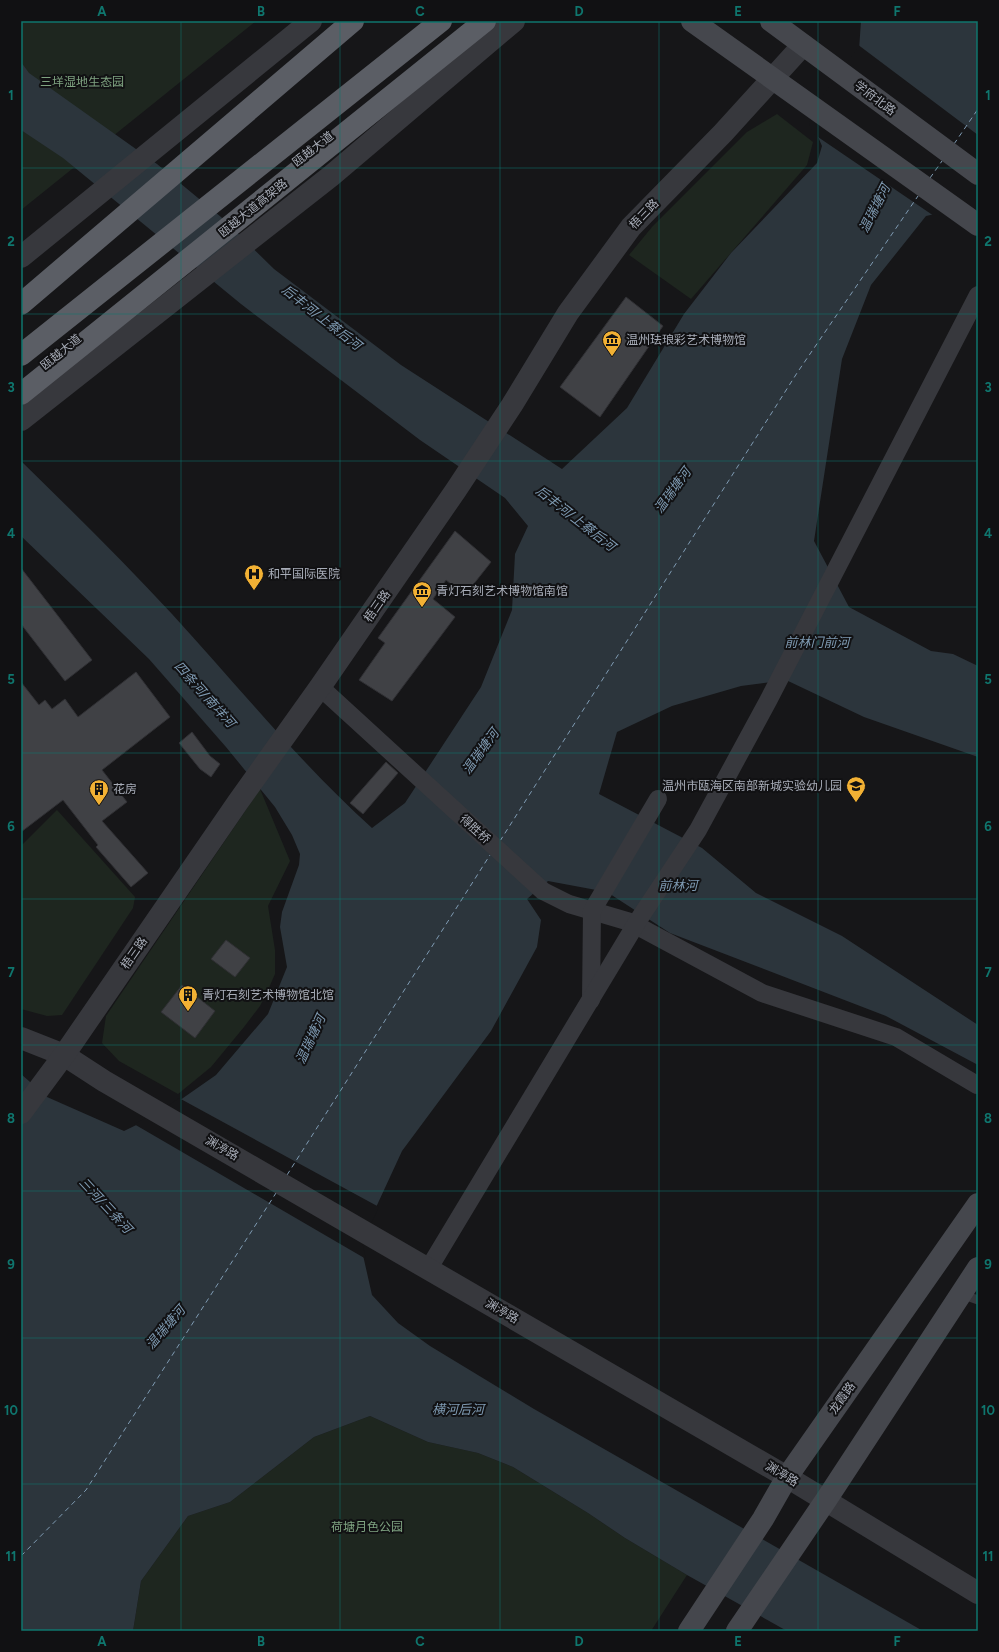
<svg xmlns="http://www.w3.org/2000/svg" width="999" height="1652" font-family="Figtree,'Noto Sans SC',sans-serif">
<rect width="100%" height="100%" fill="#161618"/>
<g fill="#1e261f">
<path d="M 21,21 L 256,21 L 21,210 Z"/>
<path d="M 777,114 L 813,142 L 807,165 L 691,299 L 629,255 L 652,227 L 747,132 Z"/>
<path d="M 260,789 L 290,861 L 268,906 L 275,950 L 275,974 L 268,990 L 260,1006 L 244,1027 L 211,1067 L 178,1094 L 119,1061 L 102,1043 L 106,1016 Z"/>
<path d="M 57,810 L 135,897 L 133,908 L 62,1015 L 47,1016 L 21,1009 L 21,846 Z"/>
<path d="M 370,1416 L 428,1442 L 478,1453 L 513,1467 L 588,1513 L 625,1538 L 687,1575 L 651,1631 L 133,1631 L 141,1581 L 188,1516 L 230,1502 L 314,1437 Z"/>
</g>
<path fill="#2c353c" d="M 861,21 L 978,21 L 978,180 L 944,212 L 926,216 L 871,285 L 842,359 L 814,541 L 849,607 L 931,651 L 953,654 L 978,666 L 978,757 L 864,717 L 786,680 L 741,686 L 672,706 L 617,732 L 599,794 L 702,848 L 756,893 L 842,936 L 978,1025 L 978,1065 L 886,1016 L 670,933 L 607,892 L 548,881 L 527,899 L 541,920 L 537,947 L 491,1031 L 402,1151 L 360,1242 L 372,1295 L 398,1323 L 430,1346 L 534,1409 L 923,1631 L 787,1631 L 687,1575 L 625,1538 L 588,1513 L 513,1467 L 478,1453 L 428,1442 L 370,1416 L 314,1437 L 230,1502 L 188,1516 L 141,1581 L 133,1631 L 21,1631 L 21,1074 L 47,1097 L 124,1131 L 163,1112 L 216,1075 L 268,1014 L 287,967 L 280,927 L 282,912 L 299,865 L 300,854 L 292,835 L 275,807 L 226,747 L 149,659 L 21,536 L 21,461 C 72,511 123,561 172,614 C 238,686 299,762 372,828 L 405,803 L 481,687 L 512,610 L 515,554 L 528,526 L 505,498 L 420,440 L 241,304 L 63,158 L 21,130 L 21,62 L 29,73 L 157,164 L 221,217 L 274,269 L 401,365 L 562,469 L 627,408 L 684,314 L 731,253 L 817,163 L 822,146 L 816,132 L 859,50 Z"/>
<g fill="#161618">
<path d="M 857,44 L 978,135 L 978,183 L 959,205 L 945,214 L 934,216 L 815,135 L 809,125 L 812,110 L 857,49 Z"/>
<path d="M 179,1098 L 379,1207 L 362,1242 L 366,1259 L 134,1124 L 162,1110 Z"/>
</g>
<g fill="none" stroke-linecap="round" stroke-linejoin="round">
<g stroke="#7f9bb3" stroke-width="1" stroke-dasharray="5 4" stroke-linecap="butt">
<path d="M 954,144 L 978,109"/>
<path d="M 930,178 L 942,161"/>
<path d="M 500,841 L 797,373 L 918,196"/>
<path d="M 287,1175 L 490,855"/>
<path d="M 21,1556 L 86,1490 L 276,1193"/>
</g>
</g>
<g fill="#404145" stroke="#303034">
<path d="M 626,297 L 663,326 L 600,417 L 560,387 Z"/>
<path d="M 455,531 L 491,562 L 465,595 L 446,580 L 433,599 L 455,617 L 392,701 L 359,680 L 385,643 L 378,638 Z"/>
<path d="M 21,568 L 92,660 L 65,681 L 21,624 Z"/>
<path d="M 136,672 L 170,717 L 102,770 L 127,802 L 102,821 L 148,873 L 131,887 L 96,847 L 98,845 L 63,800 L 21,832 L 21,682 L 39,705 L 45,700 L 52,709 L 65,699 L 78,717 Z"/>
<path d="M 192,732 L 210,756 L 220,764 L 211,777 L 200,769 L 179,743 Z"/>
<path d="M 386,762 L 398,773 L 363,814 L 350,803 Z"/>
<path d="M 226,940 L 250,958 L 235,977 L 211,959 Z"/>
<path d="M 182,985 L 215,1011 L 195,1038 L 161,1012 Z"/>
</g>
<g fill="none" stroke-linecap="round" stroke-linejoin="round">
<path stroke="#37383d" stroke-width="9" d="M 961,1294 L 978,1300"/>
<g stroke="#37383d" stroke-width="18">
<path d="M 320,687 L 543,891 L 569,904 L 630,922 L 762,993 L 896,1037 L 977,1085"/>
<path d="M 591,1000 L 592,911 L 658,799"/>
<path d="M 429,1268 L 639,919 L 698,830 L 768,701 L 978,295"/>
</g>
<g stroke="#37383d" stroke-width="22">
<path d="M 21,257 L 311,21"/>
<path d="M 21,420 L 331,176 L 514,21"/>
<path d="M 21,1038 L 64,1055 L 104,1081 L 787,1477 L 978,1593"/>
<path d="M 21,1113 L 64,1055 L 238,802 L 320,687 L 456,490 L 512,405 L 568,313 L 631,227 L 723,133 L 803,45"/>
</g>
<g stroke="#45474d" stroke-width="22">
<path d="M 692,21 L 978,225"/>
<path d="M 771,21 L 978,174"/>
<path d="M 689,1631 L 763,1519 L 787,1477 L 978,1204"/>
<path d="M 737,1631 L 826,1500 L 978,1268"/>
</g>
<g stroke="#5b5e65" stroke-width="22">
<path d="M 21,304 L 353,21"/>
<path d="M 21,355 L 441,21"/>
<path d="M 21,394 L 485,21"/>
</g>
</g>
<path fill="none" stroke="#0f766e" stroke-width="1" stroke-opacity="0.55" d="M 181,21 L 181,1631M 340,21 L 340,1631M 500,21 L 500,1631M 659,21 L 659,1631M 818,21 L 818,1631M 21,168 L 978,168M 21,314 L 978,314M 21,461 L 978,461M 21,607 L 978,607M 21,753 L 978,753M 21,899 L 978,899M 21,1045 L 978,1045M 21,1191 L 978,1191M 21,1338 L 978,1338M 21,1484 L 978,1484"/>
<defs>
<symbol id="museum-pin" viewBox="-11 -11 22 30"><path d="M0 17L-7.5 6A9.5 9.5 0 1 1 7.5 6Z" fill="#f2b134" stroke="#111113"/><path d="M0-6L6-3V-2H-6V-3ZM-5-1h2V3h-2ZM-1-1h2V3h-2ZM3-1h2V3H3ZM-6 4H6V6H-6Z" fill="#111"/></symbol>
<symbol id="hospital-pin" viewBox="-11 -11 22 30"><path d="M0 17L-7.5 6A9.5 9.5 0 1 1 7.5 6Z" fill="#f2b134" stroke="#111113"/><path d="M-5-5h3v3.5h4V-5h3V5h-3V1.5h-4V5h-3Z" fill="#111"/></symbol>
<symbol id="school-pin" viewBox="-11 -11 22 30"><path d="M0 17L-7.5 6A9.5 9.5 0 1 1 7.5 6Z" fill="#f2b134" stroke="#111113"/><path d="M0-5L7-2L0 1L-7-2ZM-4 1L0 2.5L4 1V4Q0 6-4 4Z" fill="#111"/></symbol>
<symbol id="building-pin" viewBox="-11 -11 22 30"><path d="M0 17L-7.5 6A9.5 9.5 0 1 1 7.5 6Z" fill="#f2b134" stroke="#111113"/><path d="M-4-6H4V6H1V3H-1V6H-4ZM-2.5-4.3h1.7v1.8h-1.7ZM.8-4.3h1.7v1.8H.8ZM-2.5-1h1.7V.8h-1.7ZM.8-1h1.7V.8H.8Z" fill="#111"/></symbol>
</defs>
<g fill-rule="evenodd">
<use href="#museum-pin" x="601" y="329" width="22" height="30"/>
<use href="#hospital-pin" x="243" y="563" width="22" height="30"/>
<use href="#museum-pin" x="411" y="580" width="22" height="30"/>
<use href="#school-pin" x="845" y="775" width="22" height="30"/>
<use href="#building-pin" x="88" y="778" width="22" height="30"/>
<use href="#building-pin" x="177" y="984" width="22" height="30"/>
</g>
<g text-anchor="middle" stroke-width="4" stroke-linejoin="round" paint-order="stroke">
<g font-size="12" fill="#7fa381" stroke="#111113">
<text x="82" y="86">三垟湿地生态园</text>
<text x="367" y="1531">荷塘月色公园</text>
</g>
<g font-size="12" fill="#a8adb8" stroke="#111113">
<text transform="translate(875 98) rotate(37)" y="4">学府北路</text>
<text transform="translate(313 149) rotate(-38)" y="4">瓯越大道</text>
<text transform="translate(253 208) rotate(-39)" y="4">瓯越大道高架路</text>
<text transform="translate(644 214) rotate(-46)" y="4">梧三路</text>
<text transform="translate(61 352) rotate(-39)" y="4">瓯越大道</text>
<text transform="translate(377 606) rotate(-55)" y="4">梧三路</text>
<text transform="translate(475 829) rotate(42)" y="4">得胜桥</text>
<text transform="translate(134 953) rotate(-55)" y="4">梧三路</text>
<text transform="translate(222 1148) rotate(30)" y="4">渊渟路</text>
<text transform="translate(502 1311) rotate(30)" y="4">渊渟路</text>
<text transform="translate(842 1398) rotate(-55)" y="4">龙霞路</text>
<text transform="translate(782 1474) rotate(31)" y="4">渊渟路</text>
</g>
<g font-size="12" fill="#a8adb8" stroke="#111113" text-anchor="start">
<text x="626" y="344">温州珐琅彩艺术博物馆</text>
<text x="268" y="578">和平国际医院</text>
<text x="436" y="595">青灯石刻艺术博物馆南馆</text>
<text x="842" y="790" text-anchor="end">温州市瓯海区南部新城实验幼儿园</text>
<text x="113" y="793">花房</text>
<text x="202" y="999">青灯石刻艺术博物馆北馆</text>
</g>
<g font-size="13" font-style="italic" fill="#7f9bb3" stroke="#111113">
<text transform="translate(874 208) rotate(-63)" y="5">温瑞塘河</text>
<text transform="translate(322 317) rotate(38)" y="5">后丰河/上蔡后河</text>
<text transform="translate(672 490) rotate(-54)" y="5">温瑞塘河</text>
<text transform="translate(576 518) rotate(38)" y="5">后丰河/上蔡后河</text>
<text x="817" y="647">前林门前河</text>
<text transform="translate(205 694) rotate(48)" y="5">四条河/南垟河</text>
<text transform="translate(480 751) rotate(-54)" y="5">温瑞塘河</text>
<text x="678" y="890">前林河</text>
<text transform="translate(310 1039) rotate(-65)" y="5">温瑞塘河</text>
<text transform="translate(106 1205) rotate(47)" y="5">三河/三条河</text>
<text transform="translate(165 1327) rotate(-49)" y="5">温瑞塘河</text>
<text x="458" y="1414">横河后河</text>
</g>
</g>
<rect width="999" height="1652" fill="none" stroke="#111113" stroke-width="44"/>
<rect x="22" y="22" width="955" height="1608" fill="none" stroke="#0f766e" stroke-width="1.5"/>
<g font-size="13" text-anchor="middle" font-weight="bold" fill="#0f766e">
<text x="102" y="16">A</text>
<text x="261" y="16">B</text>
<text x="420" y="16">C</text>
<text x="579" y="16">D</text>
<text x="738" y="16">E</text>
<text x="897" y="16">F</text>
<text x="11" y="100">1</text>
<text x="988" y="100">1</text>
<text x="11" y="246">2</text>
<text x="988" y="246">2</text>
<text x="11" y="392">3</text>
<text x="988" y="392">3</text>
<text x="11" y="538">4</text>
<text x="988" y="538">4</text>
<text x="11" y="684">5</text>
<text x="988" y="684">5</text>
<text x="11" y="831">6</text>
<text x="988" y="831">6</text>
<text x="11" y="977">7</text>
<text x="988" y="977">7</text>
<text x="11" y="1123">8</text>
<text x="988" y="1123">8</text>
<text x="11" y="1269">9</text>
<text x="988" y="1269">9</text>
<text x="11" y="1415">10</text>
<text x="988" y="1415">10</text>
<text x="11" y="1561">11</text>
<text x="988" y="1561">11</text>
<text x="102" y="1646">A</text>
<text x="261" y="1646">B</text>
<text x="420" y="1646">C</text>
<text x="579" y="1646">D</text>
<text x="738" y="1646">E</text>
<text x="897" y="1646">F</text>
</g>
</svg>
